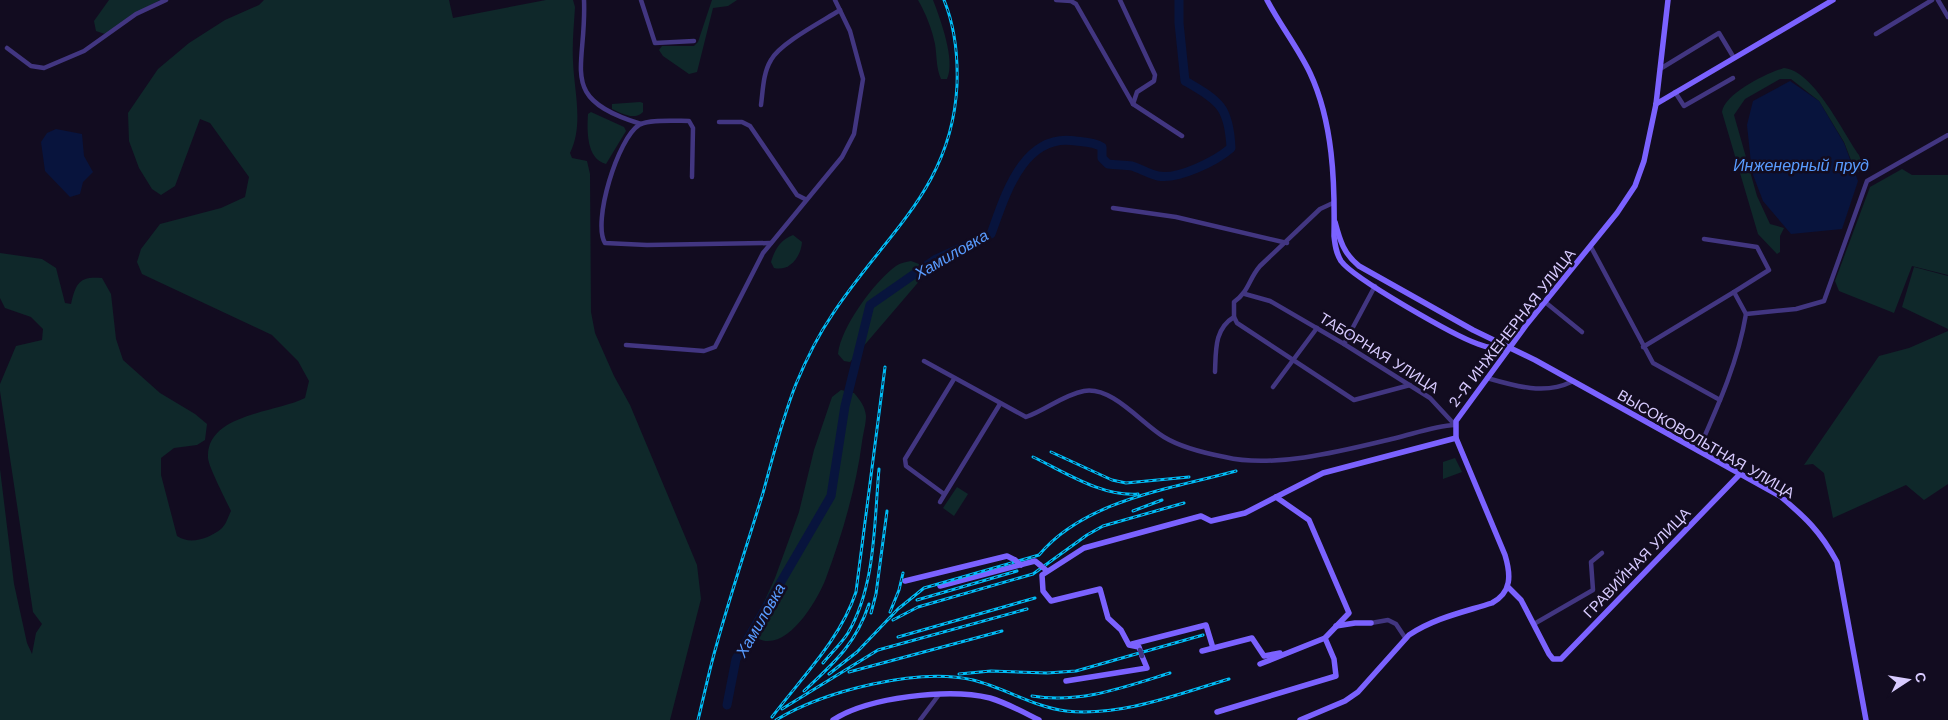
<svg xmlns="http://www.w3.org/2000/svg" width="1948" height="720" font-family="'Work Sans',sans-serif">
<rect width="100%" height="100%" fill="#120c20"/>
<g fill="#0f282a">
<path d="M 109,0 L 160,0 L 138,12 L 108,35 L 96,31 L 94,21 Z"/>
<path d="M 264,0 L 449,0 L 453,18 L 546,0 L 573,0 L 575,7 C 574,25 572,43 573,61 C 574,90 584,125 570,153 L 572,158 L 587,161 L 590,174 L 591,312 L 595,333 L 614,376 L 630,405 L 697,565 L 701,599 L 670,720 L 0,720 L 0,469 L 14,584 L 27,643 L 32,654 L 36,633 L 42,624 L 33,612 L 0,391 L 0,384 L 16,346 L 42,340 L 43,329 L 31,317 L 5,308 L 0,298 L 0,253 L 42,259 L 56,268 L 65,303 L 71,304 C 76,283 79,276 102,278 L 111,294 L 116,339 L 123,360 L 160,393 L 195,414 L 207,424 L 205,440 L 197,445 L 174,448 L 161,458 L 161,475 L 177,536 C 190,545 208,539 221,529 C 226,525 228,517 231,511 C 226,500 209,468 208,458 C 206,414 275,413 305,398 L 309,381 L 298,361 L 272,335 L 142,274 L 137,262 L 141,249 L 160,224 L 221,208 L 245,197 L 249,177 L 210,123 L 200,119 L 175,186 L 161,195 L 152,189 L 139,168 L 129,141 L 128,113 L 158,69 L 189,43 L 225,20 L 259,5 Z"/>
<path d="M 712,0 L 737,0 L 728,6 L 713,8 L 697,72 L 689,74 L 663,56 L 659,50 L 662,46 L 694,46 L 698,42 Z"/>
<path d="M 918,0 L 933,0 C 940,18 956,61 947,79 L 941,79 C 936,68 937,56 935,44 C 932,29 926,14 918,0 Z"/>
<path d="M 1784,68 C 1814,71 1842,131 1859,155 L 1864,169 L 1856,173 L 1844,142 L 1819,101 L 1791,79 L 1780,79 L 1745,99 L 1734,115 L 1757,196 L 1770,224 L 1784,228 L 1780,236 L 1780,252 L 1777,254 L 1758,234 L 1722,112 C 1725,93 1767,73 1784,68 Z"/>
<path d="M 640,102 L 643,103 L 643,112 C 634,121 621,113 612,109 L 612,104 Z"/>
<path d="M 591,112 L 624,127 L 626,131 L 606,164 C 586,159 587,130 588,114 Z"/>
<path d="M 1902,169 L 1912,175 L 1948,175 L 1948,275 L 1912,266 L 1894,313 L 1839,291 L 1835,281 L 1870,187 Z"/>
<path d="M 793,235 L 802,242 C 801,256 790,272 774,268 L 771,262 C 775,249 780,240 793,235 Z"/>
<path d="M 911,261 L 919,264 L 924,273 L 921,279 L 850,362 L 844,361 L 838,354 C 841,327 874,282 896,266 C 900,263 906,262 911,261 Z"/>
<path d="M 1914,267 L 1948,276 L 1948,329 L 1902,307 Z"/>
<path d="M 1948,331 L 1948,484 L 1924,500 L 1906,485 L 1833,518 L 1824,473 L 1813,464 L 1804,465 L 1879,356 L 1909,348 Z"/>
<path d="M 841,390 L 854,393 C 860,400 865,406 866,416 C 866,424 863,434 862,442 C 856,488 842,535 826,578 C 818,600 787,652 759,639 L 754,624 L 775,578 L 799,512 L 814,450 L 832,397 Z"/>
<path d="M 1455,458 L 1462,472 L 1443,479 L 1443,462 Z"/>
<path d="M 957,487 L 968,494 L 954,516 L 943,508 Z"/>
</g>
<g fill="#08143d">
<path d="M 1790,81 L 1819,101 L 1844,143 L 1858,181 L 1842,229 L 1791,234 L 1763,201 L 1752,172 L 1747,125 L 1753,101 Z"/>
<path d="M 56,129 L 82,134 L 84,156 L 93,172 L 83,182 L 80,194 L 70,197 L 45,171 L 41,142 L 47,133 Z"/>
</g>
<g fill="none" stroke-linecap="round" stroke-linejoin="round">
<path stroke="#08143d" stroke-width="9" d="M 727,705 L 736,659 L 831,496 L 845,406 L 870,305 L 936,259 L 991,234 C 1005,196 1023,132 1076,141 C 1085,142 1094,142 1102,147 L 1102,158 L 1108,164 C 1116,165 1125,165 1132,166 C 1141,169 1149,174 1158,176 C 1178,180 1216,161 1231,148 C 1229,106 1219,101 1185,81 L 1179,23 L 1179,0"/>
<g stroke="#423681" stroke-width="4.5">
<path d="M 584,0 C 587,70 556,98 641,124"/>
<path d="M 641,0 L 655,43 L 694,41"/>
<path d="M 1056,0 L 1071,1 L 1076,4 L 1133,104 L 1182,136"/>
<path d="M 1120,0 L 1155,75 L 1154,81 L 1137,92 L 1133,104"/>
<path d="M 1938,0 L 1948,17"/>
<path d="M 1876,34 L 1932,0"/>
<path d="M 7,48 L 31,66 L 44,68 L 84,51 L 136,14 L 166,0"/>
<path d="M 1660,69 L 1719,33 L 1734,58"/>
<path d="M 1675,92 L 1684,106 L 1733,78"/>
<path d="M 761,105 C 763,90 763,73 771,60 C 780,43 823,21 840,10"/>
<path d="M 719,122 L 742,122 L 750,126 L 797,195 L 805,199"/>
<path d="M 692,177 L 693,128 L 689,121 C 677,121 648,119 639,125 C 618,138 592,222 605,243 L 647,245 L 771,243"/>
<path d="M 1113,208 L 1176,217 L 1287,243"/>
<path d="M 1704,239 L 1757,247 L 1769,270 L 1734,292"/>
<path d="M 1591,247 L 1653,363 L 1720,400"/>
<path d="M 1245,294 L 1270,301 L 1344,344 L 1430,398 L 1455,425"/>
<path d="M 1545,302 L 1582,332"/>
<path d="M 1234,317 L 1237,323 L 1354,400 L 1410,385"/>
<path d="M 1344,344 L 1375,286"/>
<path d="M 626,345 L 704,351 L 715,347 L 763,253 L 842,157 L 854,134 L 863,79 L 850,31 L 835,0"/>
<path d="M 1643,347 L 1734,292 L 1746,314"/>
<path d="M 924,361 L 1026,417 C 1046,410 1063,395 1084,391 C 1112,386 1141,423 1164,437 C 1182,448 1204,453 1225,457 C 1275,469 1346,450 1396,438 C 1416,433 1435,426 1455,425"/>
<path d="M 1215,372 C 1216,351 1214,329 1234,317 L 1234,302 C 1250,290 1248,280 1260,266 L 1320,209 L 1333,203"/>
<path d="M 1487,378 C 1515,386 1545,395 1571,382"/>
<path d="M 1273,387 L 1317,328"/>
<path d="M 1698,451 C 1718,406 1738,362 1746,314 L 1796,309 L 1824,301 L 1867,181 L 1948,135"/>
<path d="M 944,494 L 906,466 L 905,459 L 954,379"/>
<path d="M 940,502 L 1000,404"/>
<path d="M 1371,623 L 1388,620 L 1396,624 L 1406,639"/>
<path d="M 1534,624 L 1593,590 L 1591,562 L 1602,553"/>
<path d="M 920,720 L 938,696"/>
</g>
<g stroke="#7b62ff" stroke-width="5.5">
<path d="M 1267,0 C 1280,25 1298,48 1310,73 C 1333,122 1335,182 1334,236 C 1335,245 1336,253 1341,261 C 1354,279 1455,336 1478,344 C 1488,348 1497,349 1507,349"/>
<path d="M 1656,104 L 1833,0"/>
<path d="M 1335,222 C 1340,241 1344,254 1359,266 L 1473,330 L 1535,360 L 1780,496 C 1806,518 1820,531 1837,562 L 1866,720"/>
<path d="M 905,581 L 1007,556 L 1015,560"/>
<path d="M 940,586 L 1035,561 L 1040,565"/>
<path d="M 1508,587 L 1521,600 L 1549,654 L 1553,659 L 1561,659 L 1740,474"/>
<path d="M 1336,626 L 1355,623 L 1371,623"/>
<path d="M 1132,644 L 1206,625 L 1213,648"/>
<path d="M 1140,650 L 1139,647 L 1129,645 L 1121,630 L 1108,618 L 1100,589 L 1051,601 L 1043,591 L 1042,575 L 1084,548 L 1201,516 L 1211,521 L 1245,513 L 1323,473 L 1456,438"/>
<path d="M 1202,651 L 1252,638 L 1264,656 L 1280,653"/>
<path d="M 1260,664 L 1325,638 L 1349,613 L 1309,520 L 1276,497"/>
<path d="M 1066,681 L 1147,668 L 1142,656"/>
<path d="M 1217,712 L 1336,676 L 1334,659 L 1325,638"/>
<path d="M 833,720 C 868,697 949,688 990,698 C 1007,703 1023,712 1039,720"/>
<path d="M 1300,720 L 1345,701 L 1358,692 L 1409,635 C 1434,618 1464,612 1492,603 C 1512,592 1511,575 1505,555 L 1456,438 L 1456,421 L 1527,324 L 1617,213 L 1635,186 L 1644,161 L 1656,104 L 1668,0"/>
</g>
<defs>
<g id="rail">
<path d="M 1051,452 L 1112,480 L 1126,483 L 1189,477"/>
<path d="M 1033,457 C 1065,472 1102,497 1138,494"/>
<path d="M 1133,511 L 1162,500"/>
<path d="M 917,600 L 1017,571"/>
<path d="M 890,612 L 899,590 L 903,573"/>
<path d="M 871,613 L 876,594 L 887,511"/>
<path d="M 893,620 L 918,607 L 1033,574 L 1087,535 L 1103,526 L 1184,503"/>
<path d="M 898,637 L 1035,598"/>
<path d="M 823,663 C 831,653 841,644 848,633 C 876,585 874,523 879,469"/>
<path d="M 849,672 L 1002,631"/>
<path d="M 829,674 L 857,652 L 898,609 L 924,588 L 1039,555 C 1085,500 1170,489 1236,471"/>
<path d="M 959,674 L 991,671 L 1047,673 L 1076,671 L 1203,635"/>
<path d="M 804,691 C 834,663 856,644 869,604"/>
<path d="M 1032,696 C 1080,704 1125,687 1170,673"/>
<path d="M 782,709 L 878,650 L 1027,609"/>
<path d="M 772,717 C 802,677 840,640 856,592 L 885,367"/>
<path d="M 698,720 C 704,696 709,671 716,647 C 730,596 747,545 763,493 C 773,457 782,419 796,384 C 806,360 817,337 832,315 C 884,235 952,189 957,85 C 958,56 955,27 944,0"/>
<path d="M 776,720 C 824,691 918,667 973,680 C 1005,688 1034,707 1066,711 C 1121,717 1178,694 1229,679"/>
</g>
</defs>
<use href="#rail" stroke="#00bdf6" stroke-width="3"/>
<use href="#rail" stroke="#120c20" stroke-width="1" stroke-dasharray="4" stroke-linecap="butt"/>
<path stroke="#423681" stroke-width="4.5" d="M 1140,650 L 1142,656"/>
<g stroke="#7b62ff" stroke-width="5.5">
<path d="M 1015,560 L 1021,565"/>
<path d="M 1040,565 L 1046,570"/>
</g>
</g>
<g text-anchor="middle" stroke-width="5" stroke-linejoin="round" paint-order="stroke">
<g font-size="15" fill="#d8cbff" stroke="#120c20">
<text transform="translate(1512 328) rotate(-52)" y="5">2-Я ИНЖЕНЕРНАЯ УЛИЦА</text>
<text transform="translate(1379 353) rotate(32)" y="5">ТАБОРНАЯ УЛИЦА</text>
<text transform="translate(1706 444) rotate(30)" y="5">ВЫСОКОВОЛЬТНАЯ УЛИЦА</text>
<text transform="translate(1637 563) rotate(-46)" y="5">ГРАВИЙНАЯ УЛИЦА</text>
</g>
<g font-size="16" font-style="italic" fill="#599cff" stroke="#120c20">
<text x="1801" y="171">Инженерный пруд</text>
<text transform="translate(951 254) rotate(-30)" y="6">Хамиловка</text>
<text transform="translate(760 620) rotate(-60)" y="6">Хамиловка</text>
</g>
</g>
<g transform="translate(1908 680) rotate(78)" stroke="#120c20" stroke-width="4" paint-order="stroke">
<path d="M0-4L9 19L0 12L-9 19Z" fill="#d8cbff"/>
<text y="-8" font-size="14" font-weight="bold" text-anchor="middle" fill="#d8cbff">С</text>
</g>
</svg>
